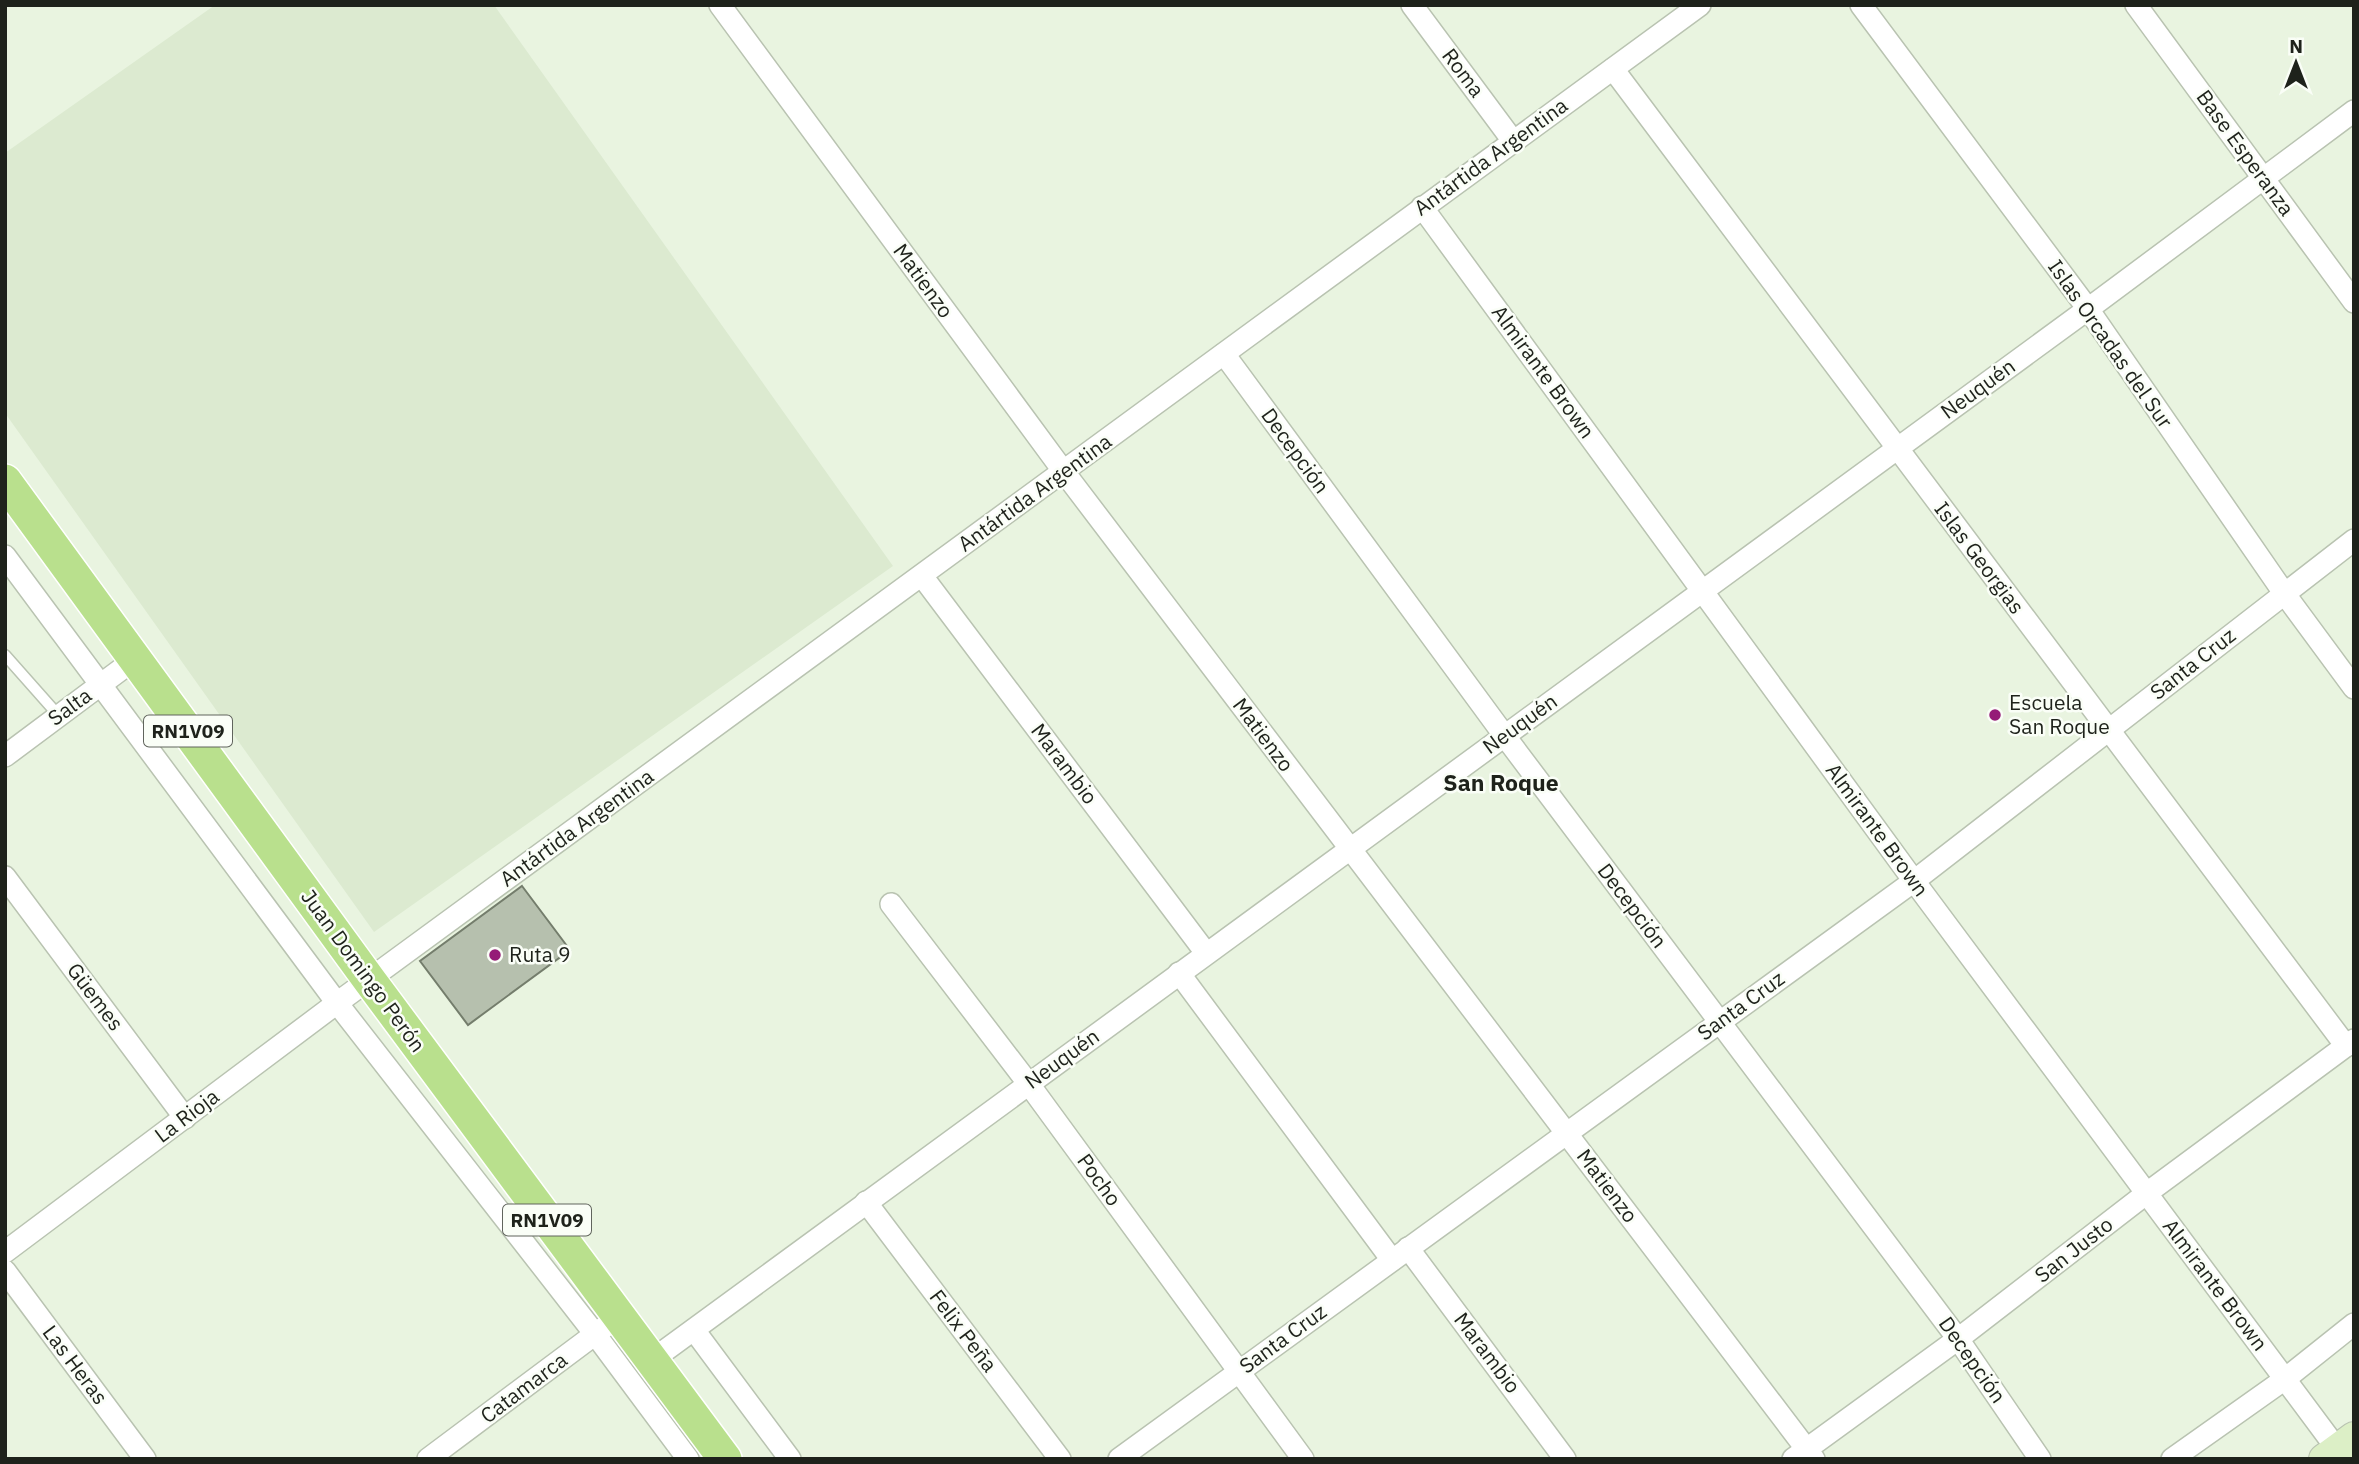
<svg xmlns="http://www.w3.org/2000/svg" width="2359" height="1464" font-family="'IBM Plex Sans',sans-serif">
<rect width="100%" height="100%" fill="#e9f4e0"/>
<path fill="#dcead0" d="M 215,5 L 494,5 L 893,566 L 374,932 L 5,413 L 5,153 Z"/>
<path fill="#b6c0ae" stroke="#747d6c" stroke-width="2" d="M 522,886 L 570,950 L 468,1025 L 420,961 Z"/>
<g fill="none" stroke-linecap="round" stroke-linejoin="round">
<defs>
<path id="lane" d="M 5,655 L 59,716"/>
<g id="street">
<path d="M 720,5 L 1064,472 L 1814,1459"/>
<path d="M 1412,5 L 1513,141"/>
<path d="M 1861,5 L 2088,309 L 2284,593 L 2354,688"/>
<path d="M 2136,5 L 2354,302"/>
<path d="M 1613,69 L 2346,1046"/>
<path d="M 1422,207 L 1914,881 L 2337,1449"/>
<path d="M 1224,354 L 1504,735 L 1958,1339 L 2040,1459"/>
<path d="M 5,556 L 337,1003 L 595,1334 L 688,1459"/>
<path d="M 922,576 L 1206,953"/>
<path d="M 5,756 L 135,659"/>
<path d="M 5,877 L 185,1118"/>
<path d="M 891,904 L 1028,1083 L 1303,1459"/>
<path d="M 1179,973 L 1392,1260"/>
<path d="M 866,1202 L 1060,1459"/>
<path d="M 1408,1248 L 1565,1459"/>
<path d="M 5,1252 L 337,1003 L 1700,5"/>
<path d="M 5,1271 L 145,1459"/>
<path d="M 694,1330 L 790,1459"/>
<path d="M 652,1360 L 2088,309 L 2354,111"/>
<path d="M 428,1459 L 606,1326"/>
<path d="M 1119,1459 L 1914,881 L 2354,540"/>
<path d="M 1793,1459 L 1958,1339 L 2147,1193 L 2354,1040"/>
<path d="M 2172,1459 L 2285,1379 L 2354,1324"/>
</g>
<path id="secondary" d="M 2324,1459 L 2354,1437"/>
<path id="primary" d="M 5,481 L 370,981 L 725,1459"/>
</defs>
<use href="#lane" stroke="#b9c3b1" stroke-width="13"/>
<use href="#street" stroke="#b9c3b1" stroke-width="24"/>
<use href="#secondary" stroke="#b9c3b1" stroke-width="32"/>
<use href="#primary" stroke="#fff" stroke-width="36"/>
<use href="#lane" stroke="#fff" stroke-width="10"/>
<use href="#street" stroke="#fff" stroke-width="21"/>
<use href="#secondary" stroke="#dcefc6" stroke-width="30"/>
<use href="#primary" stroke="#b9e08d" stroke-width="33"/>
</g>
<g fill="#951c77" stroke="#fafef7" stroke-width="2.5">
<circle cx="1995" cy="715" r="7"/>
<circle cx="495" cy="955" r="7"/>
</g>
<g text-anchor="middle" stroke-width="5" stroke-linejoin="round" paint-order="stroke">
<g fill="#fafef7" stroke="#60645d" stroke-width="2">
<rect x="144" y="715.5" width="88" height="31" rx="5"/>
<rect x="503" y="1204.5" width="88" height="31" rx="5"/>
</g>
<g font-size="19" font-weight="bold" fill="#1e221b">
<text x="188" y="738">RN1V09</text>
<text x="547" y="1227">RN1V09</text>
</g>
<g font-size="21" fill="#1e221b" stroke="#fafef7">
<text transform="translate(1463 73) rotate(53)" y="7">Roma</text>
<text transform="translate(2245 153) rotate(54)" y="7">Base Esperanza</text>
<text transform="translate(1491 157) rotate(-36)" y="7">Antártida Argentina</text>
<text transform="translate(923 281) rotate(54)" y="7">Matienzo</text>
<text transform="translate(2110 344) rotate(55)" y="7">Islas Orcadas del Sur</text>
<text transform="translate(1543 372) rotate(54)" y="7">Almirante Brown</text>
<text transform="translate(1978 389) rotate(-36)" y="7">Neuquén</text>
<text transform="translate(1295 451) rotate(54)" y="7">Decepción</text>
<text transform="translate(1035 493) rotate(-36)" y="7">Antártida Argentina</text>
<text transform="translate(1979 558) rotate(53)" y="7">Islas Georgias</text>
<text transform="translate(2193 664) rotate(-38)" y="7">Santa Cruz</text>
<text transform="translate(70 707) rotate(-36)" y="7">Salta</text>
<text transform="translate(1520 724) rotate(-36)" y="7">Neuquén</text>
<text transform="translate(1263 735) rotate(53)" y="7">Matienzo</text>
<text transform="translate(1064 764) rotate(53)" y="7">Marambio</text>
<text transform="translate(577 828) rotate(-36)" y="7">Antártida Argentina</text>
<text transform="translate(1877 830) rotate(54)" y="7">Almirante Brown</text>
<text transform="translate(1632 906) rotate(53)" y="7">Decepción</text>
<text transform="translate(363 971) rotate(54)" y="7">Juan Domingo Perón</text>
<text transform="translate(95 997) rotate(53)" y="7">Güemes</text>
<text transform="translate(1741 1006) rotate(-36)" y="7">Santa Cruz</text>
<text transform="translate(1062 1059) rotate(-36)" y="7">Neuquén</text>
<text transform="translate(187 1116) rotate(-37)" y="7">La Rioja</text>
<text transform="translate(1099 1180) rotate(54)" y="7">Pocho</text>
<text transform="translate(1607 1186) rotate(53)" y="7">Matienzo</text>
<text transform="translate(2074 1250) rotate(-38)" y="7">San Justo</text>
<text transform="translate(2215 1285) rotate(53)" y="7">Almirante Brown</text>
<text transform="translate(963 1331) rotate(53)" y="7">Felix Peña</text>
<text transform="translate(1283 1339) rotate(-36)" y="7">Santa Cruz</text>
<text transform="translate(1487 1353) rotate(53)" y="7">Marambio</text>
<text transform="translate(1972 1360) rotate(55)" y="7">Decepción</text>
<text transform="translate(75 1365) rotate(53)" y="7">Las Heras</text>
<text transform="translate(524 1388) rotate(-37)" y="7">Catamarca</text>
</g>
<g font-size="21" fill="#1e221b" stroke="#fafef7" text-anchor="start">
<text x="2009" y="710">Escuela<tspan x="2009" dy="24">San Roque</tspan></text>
<text x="509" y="962">Ruta 9</text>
</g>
<g font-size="23" font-weight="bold" fill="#1e221b" stroke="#fafef7">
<text x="1501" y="791">San Roque</text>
</g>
</g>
<rect width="2359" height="1464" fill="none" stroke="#1e221b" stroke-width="14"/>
<g transform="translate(2296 63)" stroke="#fafef7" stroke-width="5" paint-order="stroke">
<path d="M0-5L12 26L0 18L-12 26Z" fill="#1e221b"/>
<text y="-10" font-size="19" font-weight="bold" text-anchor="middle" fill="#1e221b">N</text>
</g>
</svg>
